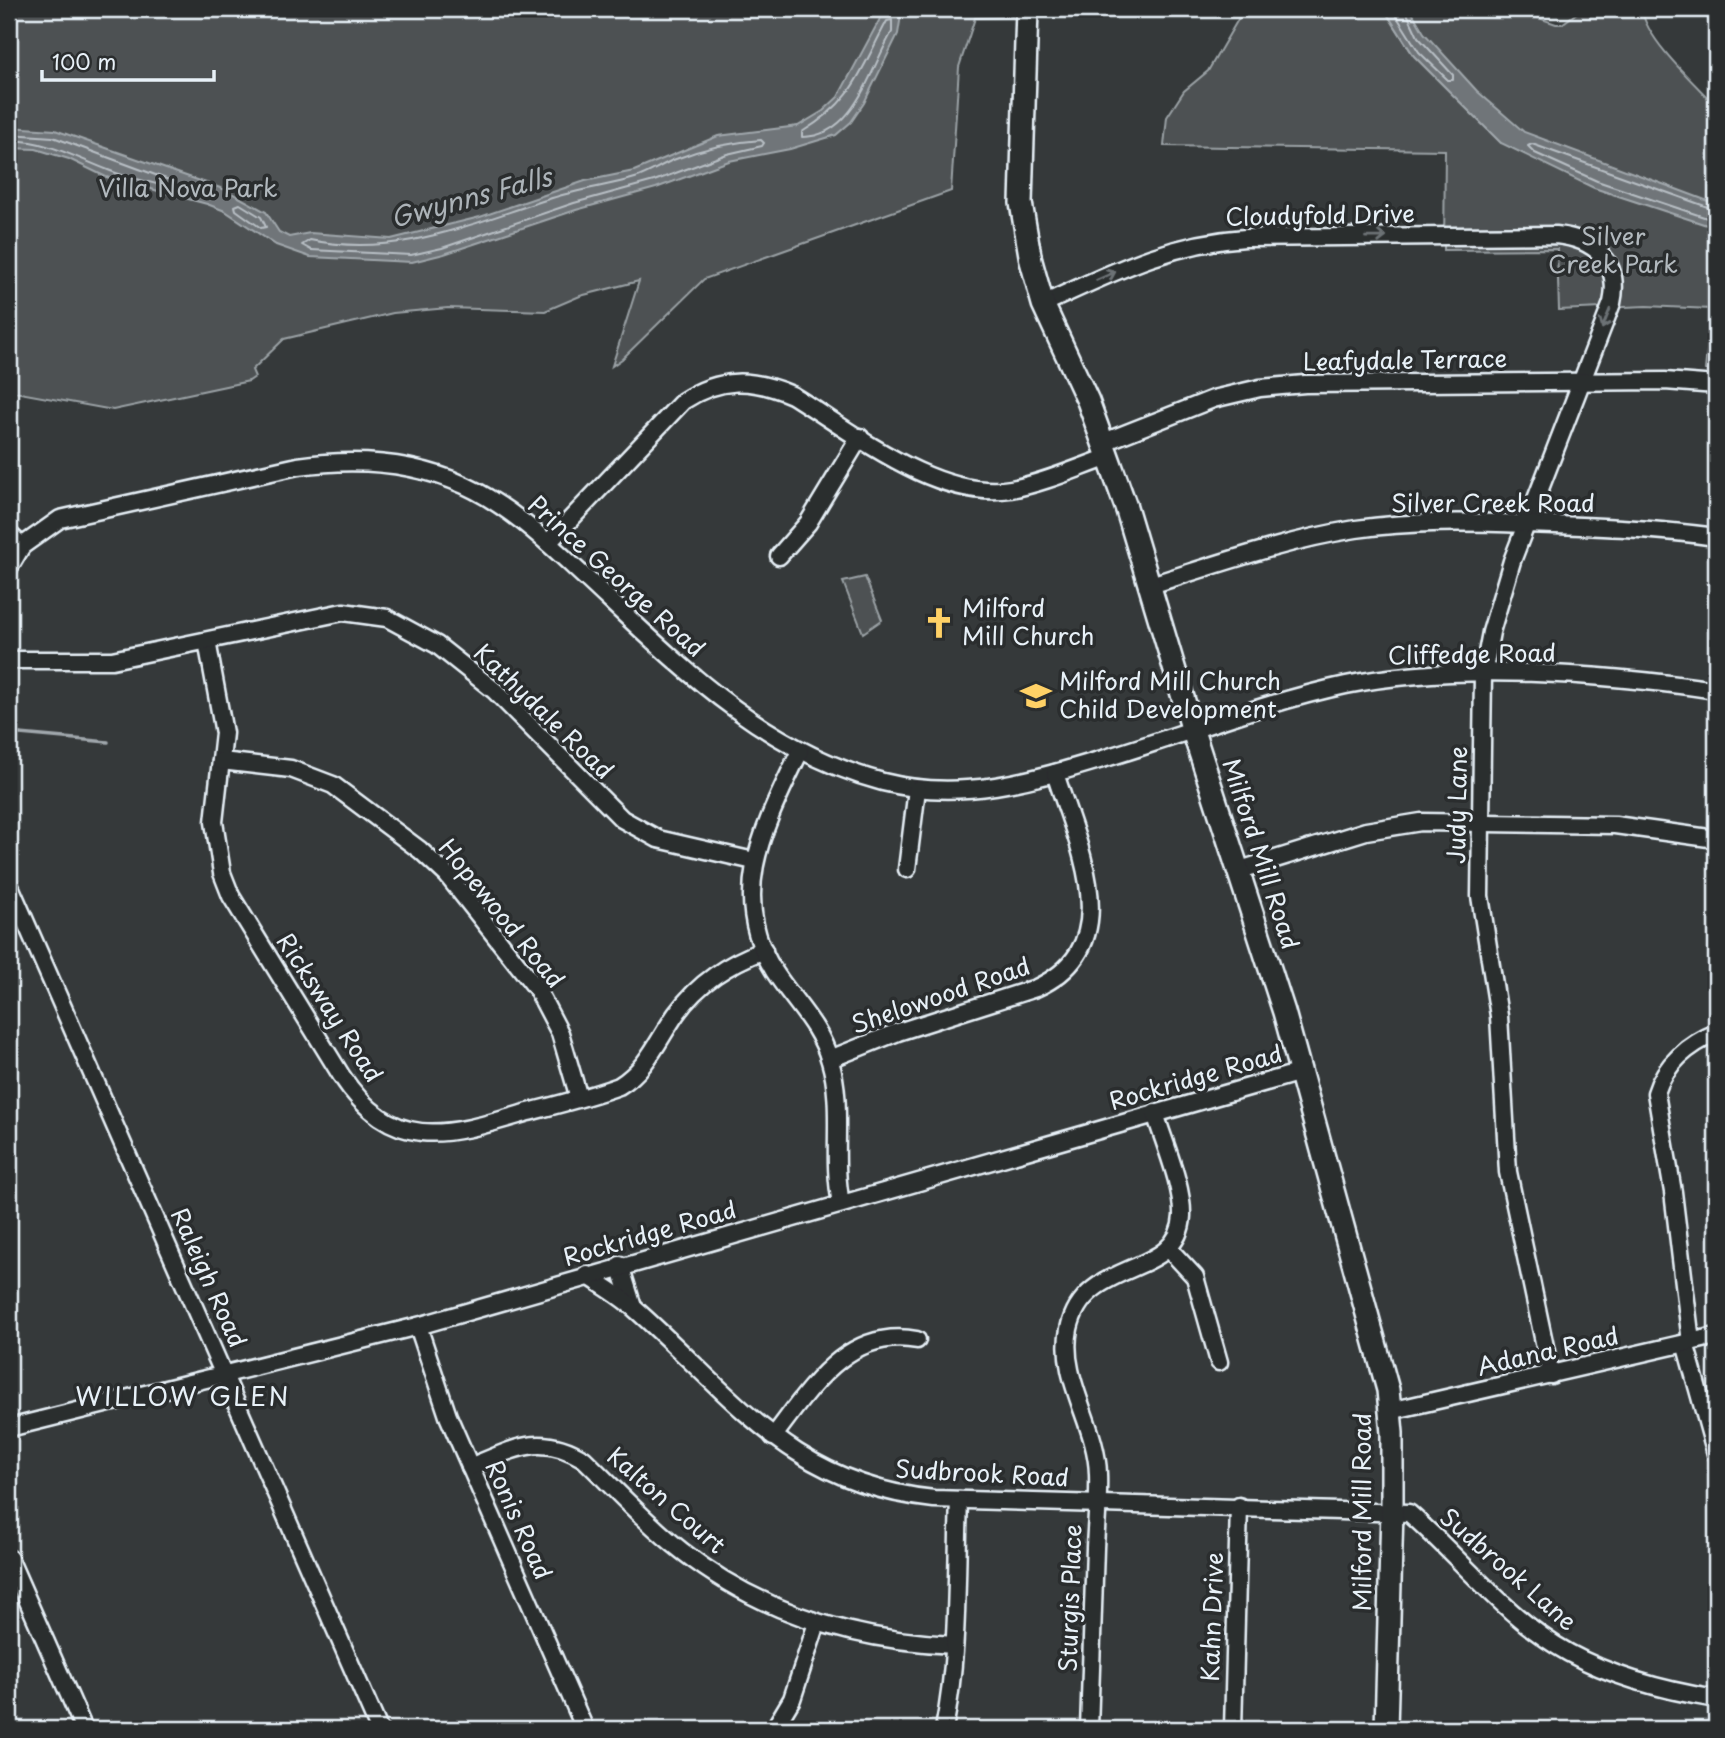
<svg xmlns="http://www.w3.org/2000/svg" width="1725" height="1738" font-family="'Playpen Sans',sans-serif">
<rect width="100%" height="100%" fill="#35393a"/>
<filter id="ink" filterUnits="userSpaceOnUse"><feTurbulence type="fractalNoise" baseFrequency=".0143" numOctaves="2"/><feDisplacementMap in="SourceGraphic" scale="14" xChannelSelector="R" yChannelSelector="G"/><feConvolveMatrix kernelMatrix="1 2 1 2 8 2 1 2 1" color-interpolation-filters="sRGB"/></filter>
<g filter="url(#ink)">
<g fill="#4d5152" stroke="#9aa1a5" stroke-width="2">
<path d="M 9,9 L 1012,9 L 1012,17 L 975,18 L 959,67 L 951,191 L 704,279 L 622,359 L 612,366 L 639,281 L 580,296 L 545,311 L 448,308 L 393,313 L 284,339 L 252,370 L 255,377 L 249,381 L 113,410 L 9,391 Z"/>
<path d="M 1254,9 L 1384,9 L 1414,56 L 1501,143 L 1522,144 L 1400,9 L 1513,9 L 1556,24 L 1562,24 L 1582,9 L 1642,9 C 1645,39 1695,84 1716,106 L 1716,372 L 1705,370 L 1711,309 L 1646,306 L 1559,310 L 1557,249 L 1444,250 L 1445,150 L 1164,146 L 1167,117 L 1184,91 L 1208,71 L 1240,16 Z"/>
<path d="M 865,577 L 882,620 L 863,633 L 843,582 Z"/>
</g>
<g fill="#707579" stroke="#a0a7ac" stroke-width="2">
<path d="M 882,9 L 902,9 L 898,34 L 864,103 L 851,122 L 836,135 L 790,149 L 729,161 L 656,188 L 576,210 L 444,254 L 412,262 L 310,257 L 276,245 L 225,211 L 207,204 L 106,177 L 69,159 L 36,149 L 9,148 L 9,127 L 55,130 L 226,190 L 266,212 L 279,232 L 289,237 L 310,233 L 391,239 L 480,217 L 585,181 L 634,171 L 718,136 L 798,126 L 823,111 L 838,97 L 881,17 Z"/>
<path d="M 1384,9 L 1410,9 L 1424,33 L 1477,91 L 1524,132 L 1716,204 L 1716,228 L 1594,188 L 1501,143 L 1414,56 Z"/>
</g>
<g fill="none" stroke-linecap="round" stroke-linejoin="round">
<g stroke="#b8bfc5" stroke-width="2">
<path d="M 1392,9 L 1419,52 L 1448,80 L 1453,80 L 1453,75 L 1418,37 L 1405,9"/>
<path d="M 892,20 L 892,32 C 870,69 855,137 802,137 L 802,132 C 854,101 860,71 887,21 Z"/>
<path d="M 9,134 L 53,137 L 169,180 L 171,184 L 167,187 C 148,181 127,178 108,170 C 74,157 44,139 9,141"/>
<path d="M 761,140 L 764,143 L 762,146 L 727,154 L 654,181 L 574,203 L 442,248 L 411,255 L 311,250 L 302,245 L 310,240 C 398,258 469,224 552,198 C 579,189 608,186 635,178 C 648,174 661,165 673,160 C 703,148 729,142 761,140 Z"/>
<path d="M 240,204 L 261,217 L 266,227 L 261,228 L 236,210 L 235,206 Z"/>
<path d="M 1716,210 L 1532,144 L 1528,146 L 1535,153 L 1597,181 L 1716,221"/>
</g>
<path stroke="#a0a7ac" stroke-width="3.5" d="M 9,733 L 108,742"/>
<defs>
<g id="minor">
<path d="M 1043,304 C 1111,273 1169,243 1245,238 L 1556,235 C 1595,239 1621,262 1612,303 L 1512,561 L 1491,632 L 1483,674 L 1480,896 L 1499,1016 L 1508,1172 L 1551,1375"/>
<path d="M 1104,442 L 1213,399 L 1260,388 L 1305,384 L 1665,381 L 1716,385"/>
<path d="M 9,534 L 22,546"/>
<path d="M 548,543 L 683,401 C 720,377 752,378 792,395 C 853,432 936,501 1011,489 C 1044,483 1077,468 1109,457"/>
<path d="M 779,556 L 808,523 L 860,437"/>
<path d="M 9,568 L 22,546 L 60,519 L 298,466 C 355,458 411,461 464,485 C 512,507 549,544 587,579 C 676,662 761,750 883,782 C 962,802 1033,780 1109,757 C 1188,733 1266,702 1346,685 C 1456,662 1605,674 1716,690"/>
<path d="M 1151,585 C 1218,564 1286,540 1356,529 C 1412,521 1469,522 1525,524 C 1589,526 1653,528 1716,537"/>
<path d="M 207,641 L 224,733 L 214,822 L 222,873 L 231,896 L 341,1075 C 393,1154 447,1136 525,1113 C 556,1105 589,1097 619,1086 C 647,1069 658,1040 676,1014 C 699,982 728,964 764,950"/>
<path d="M 9,660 L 112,660 L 343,612 L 387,618 L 437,645 L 495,691 L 622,819 L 658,839 L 754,861"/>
<path d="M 800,751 C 766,823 726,894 774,971 C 794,1002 820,1025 830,1061 C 844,1107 831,1155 841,1203"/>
<path d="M 221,761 L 291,769 L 333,785 L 420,850 L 447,875 L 537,989 L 560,1033 L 579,1098"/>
<path d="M 907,869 L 917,789"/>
<path d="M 1237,871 L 1366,831 L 1421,822 L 1615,825 L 1716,839"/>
<path d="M 9,884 L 379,1729"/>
<path d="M 830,1059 L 898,1032 L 1036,988 C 1130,945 1077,845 1055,773"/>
<path d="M 1169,1249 L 1195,1277 L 1219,1362"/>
<path d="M 620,1265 L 633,1307"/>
<path d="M 587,1275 C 603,1286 621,1296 635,1309 C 736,1398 790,1484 934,1499 L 1409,1513 C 1462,1559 1507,1619 1569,1653 C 1613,1677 1667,1691 1716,1699"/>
<path d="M 418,1326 L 448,1416 L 585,1729"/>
<path d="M 1691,1342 L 1673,1192 L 1656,1093 C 1665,1064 1689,1044 1716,1033"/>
<path d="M 1685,1343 L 1716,1454"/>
<path d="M 1390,1411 L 1716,1336"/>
<path d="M 9,1428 L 418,1326 L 1301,1072"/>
<path d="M 773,1437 C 810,1389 847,1327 917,1340"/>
<path d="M 470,1467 C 514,1449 540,1432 584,1459 C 616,1490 647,1524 682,1551 C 761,1613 855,1641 954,1645"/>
<path d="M 9,1558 L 84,1729"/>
<path d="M 774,1729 L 792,1699 L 817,1623"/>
<path d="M 944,1729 C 959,1654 956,1577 959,1500"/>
<path d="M 1089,1729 C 1091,1669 1093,1609 1095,1548 C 1096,1524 1099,1498 1098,1474 C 1097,1425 1059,1378 1069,1329 C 1084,1256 1179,1280 1182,1216 C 1183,1186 1164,1143 1155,1113"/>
<path d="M 1233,1729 L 1239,1506"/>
</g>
<path id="major" d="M 1027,9 L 1021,203 L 1031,261 L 1043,304 L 1088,401 L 1126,507 L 1193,731 L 1284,1012 L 1388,1390 L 1392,1433 L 1392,1510 L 1386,1729"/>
</defs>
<use href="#minor" stroke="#e8f1f8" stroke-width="21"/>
<use href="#major" stroke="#e8f1f8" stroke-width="26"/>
<use href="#minor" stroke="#2a2d2e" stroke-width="16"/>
<use href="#major" stroke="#2a2d2e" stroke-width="21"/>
</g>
<defs><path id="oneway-shaft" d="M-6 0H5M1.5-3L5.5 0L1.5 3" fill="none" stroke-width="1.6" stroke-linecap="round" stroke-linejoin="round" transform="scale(1.75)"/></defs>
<g stroke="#6c7275">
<use href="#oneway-shaft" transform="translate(1376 237) rotate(-1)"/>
<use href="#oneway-shaft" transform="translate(1106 276) rotate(-24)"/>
<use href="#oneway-shaft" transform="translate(1606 319) rotate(112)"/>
</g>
</g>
<defs>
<symbol id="church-bare" viewBox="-9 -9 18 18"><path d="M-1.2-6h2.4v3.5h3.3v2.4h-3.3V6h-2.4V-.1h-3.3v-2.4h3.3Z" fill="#ffd166" stroke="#2a2d2e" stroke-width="2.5" paint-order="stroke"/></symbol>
<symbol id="school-bare" viewBox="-9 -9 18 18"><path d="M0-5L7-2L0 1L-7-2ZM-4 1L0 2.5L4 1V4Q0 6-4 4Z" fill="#ffd166" stroke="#2a2d2e" stroke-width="2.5" paint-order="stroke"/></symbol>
</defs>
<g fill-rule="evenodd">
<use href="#church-bare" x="917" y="601" width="44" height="44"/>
<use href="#school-bare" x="1014" y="674" width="44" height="44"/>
</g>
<g text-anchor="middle" stroke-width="7" stroke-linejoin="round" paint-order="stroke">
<g font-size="24" fill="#b2b9be" stroke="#2a2d2e">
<text x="188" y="197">Villa Nova Park</text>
<text x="1613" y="245">Silver<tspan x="1613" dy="28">Creek Park</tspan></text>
</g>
<g font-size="24" fill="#e8f1f8" stroke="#2a2d2e">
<text transform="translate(1320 216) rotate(-1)" y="8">Cloudyfold Drive</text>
<text transform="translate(1405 361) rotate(-1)" y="8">Leafydale Terrace</text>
<text x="1493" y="512">Silver Creek Road</text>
<text transform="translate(616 577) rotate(42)" y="8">Prince George Road</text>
<text transform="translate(1472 655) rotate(-1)" y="8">Cliffedge Road</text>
<text transform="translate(543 712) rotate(44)" y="8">Kathydale Road</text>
<text transform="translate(1458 805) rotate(-89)" y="8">Judy Lane</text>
<text transform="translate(1260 854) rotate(72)" y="8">Milford Mill Road</text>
<text transform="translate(501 914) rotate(51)" y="8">Hopewood Road</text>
<text transform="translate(941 996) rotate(-19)" y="8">Shelowood Road</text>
<text transform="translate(329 1008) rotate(57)" y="8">Ricksway Road</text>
<text transform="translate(1196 1078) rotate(-16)" y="8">Rockridge Road</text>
<text transform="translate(650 1234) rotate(-16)" y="8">Rockridge Road</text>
<text transform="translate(208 1278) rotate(66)" y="8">Raleigh Road</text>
<text transform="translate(1548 1352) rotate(-13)" y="8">Adana Road</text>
<text transform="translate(982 1474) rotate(3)" y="8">Sudbrook Road</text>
<text transform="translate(666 1501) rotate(41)" y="8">Kalton Court</text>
<text transform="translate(1363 1512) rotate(-90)" y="8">Milford Mill Road</text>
<text transform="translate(518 1520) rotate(66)" y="8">Ronis Road</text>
<text transform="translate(1508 1570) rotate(41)" y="8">Sudbrook Lane</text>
<text transform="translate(1071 1598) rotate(-88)" y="8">Sturgis Place</text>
<text transform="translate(1213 1617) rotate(-88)" y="8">Kahn Drive</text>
</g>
<g font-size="24" fill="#e8f1f8" stroke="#2a2d2e" text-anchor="start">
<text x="962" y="617">Milford<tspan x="962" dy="28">Mill Church</tspan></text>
<text x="1059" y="690">Milford Mill Church<tspan x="1059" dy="28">Child Development</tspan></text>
</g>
<g font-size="26" font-style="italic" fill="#acb3b8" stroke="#2a2d2e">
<text transform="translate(471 198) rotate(-15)" y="9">Gwynns Falls</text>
</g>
<g font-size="26" letter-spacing="2" fill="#e8f1f8" stroke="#2a2d2e">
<text x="183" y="1406">WILLOW GLEN</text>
</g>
</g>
<rect width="1725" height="1738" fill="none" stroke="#2a2d2e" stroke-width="35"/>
<rect x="18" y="18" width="1690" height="1703" fill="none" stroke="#e8f1f8" stroke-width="2.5" filter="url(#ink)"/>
<path d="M42 70v10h172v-10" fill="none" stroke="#e8f1f8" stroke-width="3.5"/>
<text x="52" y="70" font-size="21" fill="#e8f1f8" stroke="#2a2d2e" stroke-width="5" paint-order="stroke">100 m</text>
</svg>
